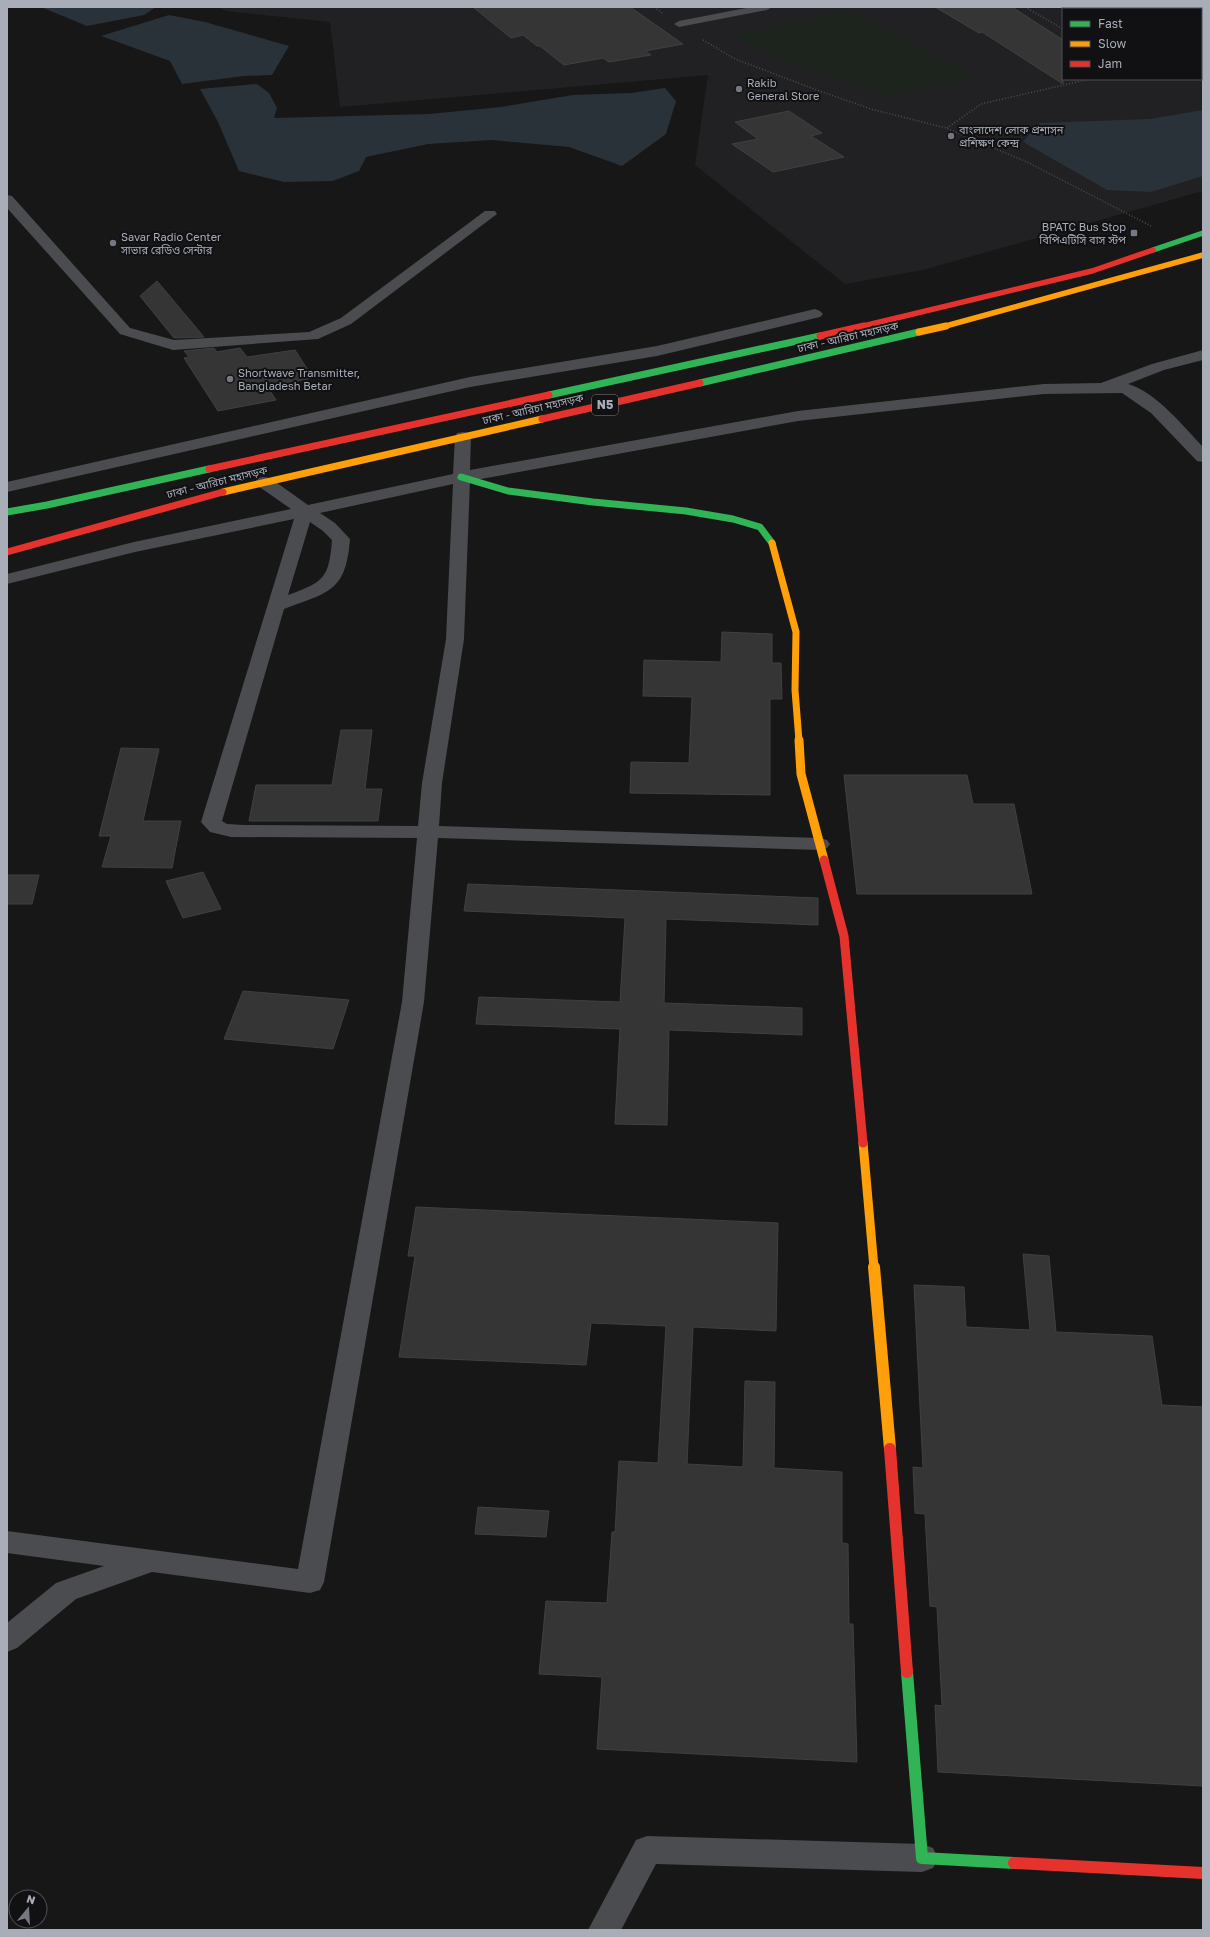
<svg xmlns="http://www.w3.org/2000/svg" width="1210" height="1937" font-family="'Golos Text','Noto Sans Bengali',sans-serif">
<rect width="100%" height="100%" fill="#171717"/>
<path fill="#212123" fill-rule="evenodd" d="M 218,7 L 1203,7 L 1203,191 L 923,270 L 845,284 L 695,165 L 708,75 L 340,107 L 330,22 L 226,11 ZM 1063,9 L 1201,9 L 1201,79 L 1063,79 Z"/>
<path fill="#1d241e" d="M 850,9 L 976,78 L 891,96 L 773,57 L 733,36 Z"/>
<g fill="#2a3239">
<path d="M 41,7 L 156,7 L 144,15 L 87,26 Z"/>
<path d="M 169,15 L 205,22 L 289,46 L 272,75 L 244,76 L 182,84 L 170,61 L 101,36 Z"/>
<path d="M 257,84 L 269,93 L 277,108 L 274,118 L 429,114 L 501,107 L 573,95 L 631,93 L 665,88 L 676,101 L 666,134 L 622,166 L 569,147 L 492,140 L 428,144 L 366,157 L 359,171 L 333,181 L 284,182 L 239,171 L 218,122 L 200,89 Z"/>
<path d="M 1203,110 L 1203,176 L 1151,192 L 1107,190 L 1023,142 L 1039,123 L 1150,119 Z"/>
</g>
<g fill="#353536" stroke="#3f4043">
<path d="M 473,7 L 630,7 L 683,44 L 645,51 L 651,55 L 609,62 L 603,58 L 564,65 L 540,46 L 537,46 L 523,35 L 511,38 Z"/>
<path d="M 935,7 L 1012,7 L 1063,40 L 1063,84 L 982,32 L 979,33 Z"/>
<path d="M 789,111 L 822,133 L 811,136 L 844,157 L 773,172 L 732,144 L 758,139 L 735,122 Z"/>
<path d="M 157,281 L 204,337 L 174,338 L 140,296 Z"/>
<path d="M 214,348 L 217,352 L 240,348 L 247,357 L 295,350 L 313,378 L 267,386 L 276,400 L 218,411 L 184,358 L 189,357 L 184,351 Z"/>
<path d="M 722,632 L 772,634 L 772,663 L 781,663 L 782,699 L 770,699 L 770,795 L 630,793 L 631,762 L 689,763 L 692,697 L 643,696 L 644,660 L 721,662 Z"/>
<path d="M 341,730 L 372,730 L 365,789 L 382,789 L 378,821 L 249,821 L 256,785 L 332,785 Z"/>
<path d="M 121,748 L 159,749 L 143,821 L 181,821 L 172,868 L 102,867 L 111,836 L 99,836 Z"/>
<path d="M 844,775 L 967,775 L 973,804 L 1014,804 L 1032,894 L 857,894 Z"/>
<path d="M 203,872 L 221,909 L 183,918 L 166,881 Z"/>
<path d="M 7,875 L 39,875 L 32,904 L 7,904 Z"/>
<path d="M 468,884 L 818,898 L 818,925 L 666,919 L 664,1003 L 802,1008 L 802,1035 L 669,1030 L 667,1125 L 615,1124 L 620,1029 L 476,1024 L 479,997 L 620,1002 L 625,918 L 464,911 Z"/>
<path d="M 243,991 L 349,1000 L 333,1049 L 224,1039 Z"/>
<path d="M 416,1207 L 778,1223 L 776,1331 L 693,1327 L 687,1464 L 743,1467 L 745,1381 L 775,1382 L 774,1468 L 842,1472 L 842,1543 L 848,1544 L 849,1624 L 853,1624 L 857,1762 L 597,1749 L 602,1677 L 539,1674 L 546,1601 L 607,1603 L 612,1532 L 615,1532 L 619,1461 L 658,1463 L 666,1326 L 591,1323 L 586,1365 L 399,1357 L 415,1256 L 408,1256 Z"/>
<path d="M 1023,1254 L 1049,1256 L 1056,1332 L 1152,1336 L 1162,1405 L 1203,1407 L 1203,1786 L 938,1772 L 935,1705 L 942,1706 L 937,1607 L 930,1606 L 925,1514 L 915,1513 L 913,1467 L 923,1468 L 914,1285 L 964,1287 L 966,1327 L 1030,1330 Z"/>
<path d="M 478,1507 L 549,1511 L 546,1537 L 475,1534 Z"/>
</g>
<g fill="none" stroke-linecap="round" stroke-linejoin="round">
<g stroke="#4d4e52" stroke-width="1.5" stroke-dasharray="1 2" stroke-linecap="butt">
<path d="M 654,7 L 662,13"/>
<path d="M 1025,7 L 1063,29"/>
<path d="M 703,40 L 735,59 L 814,89 L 871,109 L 946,128 L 1027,162 L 1153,227"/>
<path d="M 947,128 L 981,104 L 1090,79"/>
</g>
<path fill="#4b4c50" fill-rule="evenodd" d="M 751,7 L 772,7 L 767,10 L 679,27 L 674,24 L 679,21 Z"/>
<g fill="#4b4c50" fill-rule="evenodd">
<path d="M 7,195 L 12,196 L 130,328 L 174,340 L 309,332 L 341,318 L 485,211 L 495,211 L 497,214 L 351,324 L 318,339 L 173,350 L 120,334 L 7,208 Z"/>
<path d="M 815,309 L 820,311 L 823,314 L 820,317 L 657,356 L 470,387 L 7,492 L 7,482 L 470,377 L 657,346 Z"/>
<path d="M 1203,350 L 1203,360 L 1164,370 L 1128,384 C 1155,391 1184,427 1203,447 L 1203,462 L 1197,461 L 1151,413 L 1122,393 L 1044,394 L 798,421 L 470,481 L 464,639 L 442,783 L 439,826 L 820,838 L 827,840 L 830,844 L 827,848 L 820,850 L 438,838 L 424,1002 L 324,1582 L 320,1590 L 310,1593 L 152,1572 L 76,1599 L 17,1648 L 7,1652 L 7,1623 L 56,1583 L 104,1566 L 7,1553 L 7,1531 L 298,1569 L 402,1002 L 417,838 L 231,837 L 210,832 L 201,822 L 294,519 L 135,552 L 7,584 L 7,574 L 134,542 L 291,509 L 258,486 L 255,482 L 258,478 L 264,477 L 270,478 L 308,505 L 453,474 L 455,437 L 457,433 L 463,432 L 469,433 L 471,437 L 470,470 L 798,411 L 1044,384 L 1101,383 L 1152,364 ZM 453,484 L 446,639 L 422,783 L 418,826 L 244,825 L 227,824 L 222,821 L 284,609 C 329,592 346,592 350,539 L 335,523 L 320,513 ZM 310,522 L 323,531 L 332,540 C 329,578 324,582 288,595 Z"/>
<path d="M 647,1836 L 922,1844 L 933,1848 L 938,1858 L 933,1868 L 922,1872 L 656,1864 L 621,1930 L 588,1930 L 636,1840 Z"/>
</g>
<path stroke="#30b455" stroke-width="5.5" d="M 1153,250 L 1203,233"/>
<g stroke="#30b455" stroke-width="7">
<path d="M 700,383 L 919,332"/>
<path d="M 549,395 L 820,336"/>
<path d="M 461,477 L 508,491 L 593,502 L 686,511 L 733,519 L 760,527 L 772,543"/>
<path d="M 7,512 L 47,505 L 209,469"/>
</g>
<path stroke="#30b455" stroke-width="12" d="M 907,1672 L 922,1858 L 1014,1863"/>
<path stroke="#ff9f0a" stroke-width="5.5" d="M 942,327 L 1203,255"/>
<g stroke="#ff9f0a" stroke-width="7">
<path d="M 919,332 L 946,326"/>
<path d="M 223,492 L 542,419"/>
<path d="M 772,543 L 796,632 L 795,690 L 799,741"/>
</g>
<g stroke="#ff9f0a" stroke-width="9">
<path d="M 799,740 L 801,774 L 824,860"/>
<path d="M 863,1143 L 874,1268"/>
</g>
<path stroke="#ff9f0a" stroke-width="12" d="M 874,1267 L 890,1449"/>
<path stroke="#e5322d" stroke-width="5.5" d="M 859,327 L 1092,271 L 1153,250"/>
<g stroke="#e5322d" stroke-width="7">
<path d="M 820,336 L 864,326"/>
<path d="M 542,419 L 700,383"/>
<path d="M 209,469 L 549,395"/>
<path d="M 7,552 L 223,492"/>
</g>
<path stroke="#e5322d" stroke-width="9" d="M 824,860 L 844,936 L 863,1143"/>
<g stroke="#e5322d" stroke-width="12">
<path d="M 890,1449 L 907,1672"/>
<path d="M 1014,1863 L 1203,1873"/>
</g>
</g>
<g fill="#757880" stroke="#111113" stroke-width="1.5">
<circle cx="739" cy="89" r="4"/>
<circle cx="951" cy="136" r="4"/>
<rect x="1130" y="229" width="8" height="8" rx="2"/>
<circle cx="113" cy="243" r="4"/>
<circle cx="230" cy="379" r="4"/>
</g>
<g text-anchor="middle" stroke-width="4" stroke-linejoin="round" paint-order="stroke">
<g font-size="11" fill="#a8adb8" stroke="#111113" text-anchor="start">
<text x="747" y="87">Rakib<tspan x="747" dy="13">General Store</tspan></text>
<text x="959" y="134">বাংলাদেশ লোক প্রশাসন<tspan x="959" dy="13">প্রশিক্ষণ কেন্দ্র</tspan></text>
<text x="1126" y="231" text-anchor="end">BPATC Bus Stop<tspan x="1126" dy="13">বিপিএটিসি বাস স্টপ</tspan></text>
<text x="121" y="241">Savar Radio Center<tspan x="121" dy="13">সাভার রেডিও সেন্টার</tspan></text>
<text x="238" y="377">Shortwave Transmitter,<tspan x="238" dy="13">Bangladesh Betar</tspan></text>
</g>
<g font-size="11" fill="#a8adb8" stroke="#111113">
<text transform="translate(848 337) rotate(-13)" y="4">ঢাকা - আরিচা মহাসড়ক</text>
<text transform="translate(533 409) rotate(-13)" y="4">ঢাকা - আরিচা মহাসড়ক</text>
<text transform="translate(217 482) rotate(-14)" y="4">ঢাকা - আরিচা মহাসড়ক</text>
</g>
<rect fill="#111113" stroke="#7b7e86" stroke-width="1" x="592" y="395" width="26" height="20" rx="3"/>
<g font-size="12" font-weight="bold" fill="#a8adb8">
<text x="605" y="409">N5</text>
</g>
</g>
<rect width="1210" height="1937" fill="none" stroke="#a8adb8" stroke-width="16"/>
<rect x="1062" y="8" width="140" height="72" fill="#111113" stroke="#4d4f55"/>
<rect x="1070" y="21" width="20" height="6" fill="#30b455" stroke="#4d4f55"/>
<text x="1098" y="28" font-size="12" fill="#a8adb8">Fast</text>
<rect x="1070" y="41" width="20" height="6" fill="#ff9f0a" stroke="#4d4f55"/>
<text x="1098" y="48" font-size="12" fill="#a8adb8">Slow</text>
<rect x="1070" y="61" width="20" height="6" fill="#e5322d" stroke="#4d4f55"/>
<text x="1098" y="68" font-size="12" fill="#a8adb8">Jam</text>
<g transform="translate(28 1909) rotate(18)"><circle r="19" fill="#111113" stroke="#4d4f55"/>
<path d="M0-3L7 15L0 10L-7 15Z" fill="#757880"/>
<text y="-6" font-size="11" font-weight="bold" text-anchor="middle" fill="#a8adb8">N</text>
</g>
</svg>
